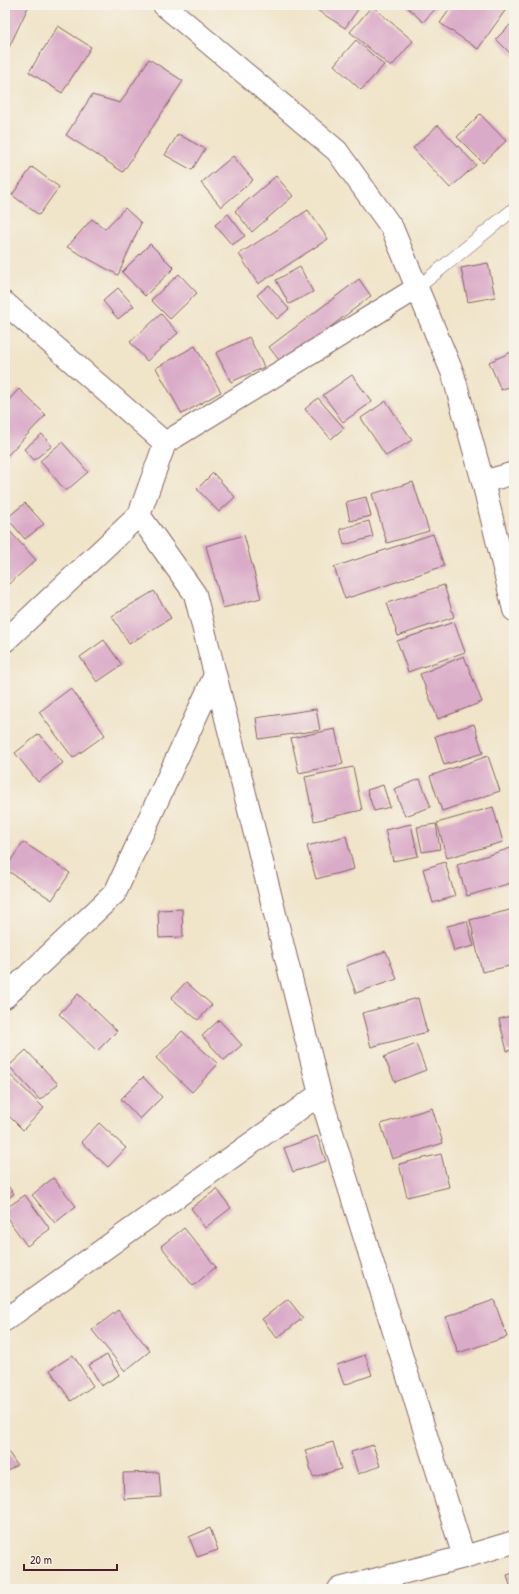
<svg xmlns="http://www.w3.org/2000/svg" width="519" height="1594" font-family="'Patrick Hand',sans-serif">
<rect width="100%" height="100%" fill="#f7f3e8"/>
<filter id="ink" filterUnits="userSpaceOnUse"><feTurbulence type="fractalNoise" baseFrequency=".025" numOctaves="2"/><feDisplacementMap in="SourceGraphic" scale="8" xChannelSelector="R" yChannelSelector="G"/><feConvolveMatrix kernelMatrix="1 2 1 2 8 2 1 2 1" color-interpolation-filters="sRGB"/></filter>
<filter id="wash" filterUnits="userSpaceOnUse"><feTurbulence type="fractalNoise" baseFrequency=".012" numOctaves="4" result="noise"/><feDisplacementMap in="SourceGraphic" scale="16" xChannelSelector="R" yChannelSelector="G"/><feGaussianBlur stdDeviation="0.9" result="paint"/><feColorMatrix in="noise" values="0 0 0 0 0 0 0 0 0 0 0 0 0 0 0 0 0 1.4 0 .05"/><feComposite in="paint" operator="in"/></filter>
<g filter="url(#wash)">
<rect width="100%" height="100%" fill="#f0e4c9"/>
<g id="blocks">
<g fill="#daabc8">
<path d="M 5,5 L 29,5 L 5,56 Z"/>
<path d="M 320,5 L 361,5 L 345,28 L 317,10 Z"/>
<path d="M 405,5 L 439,5 L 423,22 Z"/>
<path d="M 453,5 L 509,5 L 478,49 L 440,23 Z"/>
<path d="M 372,6 L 413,41 L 391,67 L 350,32 Z"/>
<path d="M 514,21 L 514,57 L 496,39 Z"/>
<path d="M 58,26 L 91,47 L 62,93 L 29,72 Z"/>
<path d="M 356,40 L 384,65 L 361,90 L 334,65 Z"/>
<path d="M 149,59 L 183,81 L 123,172 L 66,135 L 92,95 L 120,103 Z"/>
<path d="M 480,114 L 506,141 L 483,163 L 457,137 Z"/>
<path d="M 438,125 L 476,165 L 450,188 L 413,148 Z"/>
<path d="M 178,134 L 205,149 L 192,170 L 165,155 Z"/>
<path d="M 233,156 L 253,180 L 221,207 L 201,183 Z"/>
<path d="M 32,167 L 59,187 L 39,215 L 12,195 Z"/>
<path d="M 276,176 L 293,196 L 252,232 L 235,211 Z"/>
<path d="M 125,208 L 141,223 L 118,275 L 67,247 L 92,219 L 105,229 Z"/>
<path d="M 308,210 L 328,239 L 258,284 L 239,254 Z"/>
<path d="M 228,214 L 245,236 L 232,245 L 215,225 Z"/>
<path d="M 150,244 L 174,268 L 145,296 L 122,272 Z"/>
<path d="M 488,263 L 495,297 L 468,302 L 461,268 Z"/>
<path d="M 300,267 L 313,292 L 289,304 L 276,280 Z"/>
<path d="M 179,274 L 197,293 L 170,319 L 151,300 Z"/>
<path d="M 359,279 L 371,296 L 282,364 L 269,347 Z"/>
<path d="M 269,285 L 289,309 L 277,319 L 257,295 Z"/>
<path d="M 118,288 L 134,306 L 118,319 L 103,301 Z"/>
<path d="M 161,314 L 178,333 L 147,361 L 130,342 Z"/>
<path d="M 249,337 L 264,367 L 231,382 L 216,353 Z"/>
<path d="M 195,346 L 221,392 L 182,414 L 156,368 Z"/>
<path d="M 514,351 L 514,385 L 501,390 L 489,362 Z"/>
<path d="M 352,375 L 372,402 L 343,422 L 323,395 Z"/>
<path d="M 19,389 L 46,415 L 5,458 L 5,404 Z"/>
<path d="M 318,398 L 344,428 L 331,439 L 305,409 Z"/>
<path d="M 386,401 L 412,440 L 386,456 L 361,418 Z"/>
<path d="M 42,434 L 52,446 L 34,460 L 24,449 Z"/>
<path d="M 62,442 L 88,472 L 66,491 L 40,461 Z"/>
<path d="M 213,473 L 235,497 L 219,512 L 197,489 Z"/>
<path d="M 413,482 L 429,531 L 387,543 L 372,494 Z"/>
<path d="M 366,497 L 371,516 L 350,521 L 346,502 Z"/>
<path d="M 25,503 L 44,524 L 25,539 L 7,518 Z"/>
<path d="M 369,521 L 373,537 L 344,545 L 340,529 Z"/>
<path d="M 5,526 L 36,560 L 9,584 L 5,579 Z"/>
<path d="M 433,534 L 444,566 L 345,599 L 334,567 Z"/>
<path d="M 244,535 L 261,598 L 223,608 L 206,546 Z"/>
<path d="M 444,585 L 454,617 L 398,636 L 387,603 Z"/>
<path d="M 154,591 L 171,618 L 129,644 L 112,616 Z"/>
<path d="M 454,622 L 465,652 L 408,672 L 397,641 Z"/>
<path d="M 104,640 L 122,665 L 97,682 L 80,657 Z"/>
<path d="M 464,656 L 482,702 L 438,719 L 420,674 Z"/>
<path d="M 71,688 L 105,735 L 73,758 L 39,712 Z"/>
<path d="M 316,709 L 320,730 L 259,739 L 256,718 Z"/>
<path d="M 474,724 L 483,753 L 444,765 L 435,736 Z"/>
<path d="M 335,729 L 343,764 L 299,773 L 291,738 Z"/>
<path d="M 39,734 L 63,763 L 38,782 L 15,753 Z"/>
<path d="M 488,756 L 500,791 L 442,811 L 430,776 Z"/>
<path d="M 353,767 L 362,810 L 314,821 L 305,777 Z"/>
<path d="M 420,779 L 431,807 L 405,816 L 394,789 Z"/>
<path d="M 383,785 L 390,807 L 374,811 L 367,790 Z"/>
<path d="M 493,807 L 503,842 L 447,858 L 437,823 Z"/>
<path d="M 411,824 L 418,856 L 393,861 L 385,830 Z"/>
<path d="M 436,824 L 440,849 L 422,852 L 417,827 Z"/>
<path d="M 346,836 L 354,869 L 316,879 L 307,846 Z"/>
<path d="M 23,842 L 70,873 L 52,900 L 5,869 Z"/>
<path d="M 514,847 L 514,882 L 467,896 L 457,865 Z"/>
<path d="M 445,862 L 455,896 L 433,903 L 423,869 Z"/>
<path d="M 182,909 L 183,937 L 159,938 L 158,910 Z"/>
<path d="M 510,910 L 514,927 L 514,965 L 482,972 L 470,920 Z"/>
<path d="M 467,921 L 474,946 L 454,951 L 447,926 Z"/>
<path d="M 386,951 L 397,979 L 356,993 L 346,966 Z"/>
<path d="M 186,982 L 212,1005 L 198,1020 L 171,998 Z"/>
<path d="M 78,994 L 117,1031 L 97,1051 L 59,1014 Z"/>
<path d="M 418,998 L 427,1032 L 371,1047 L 362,1013 Z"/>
<path d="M 514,1015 L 514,1050 L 507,1051 L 499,1019 Z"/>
<path d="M 219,1020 L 242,1045 L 224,1060 L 202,1036 Z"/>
<path d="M 182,1031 L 218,1064 L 192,1092 L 156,1058 Z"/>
<path d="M 416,1044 L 426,1070 L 395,1082 L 384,1057 Z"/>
<path d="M 26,1050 L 58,1084 L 40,1100 L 9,1066 Z"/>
<path d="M 5,1070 L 44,1108 L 23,1130 L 5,1112 Z"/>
<path d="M 143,1077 L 162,1097 L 140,1119 L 121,1099 Z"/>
<path d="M 432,1108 L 443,1143 L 392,1159 L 381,1124 Z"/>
<path d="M 99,1123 L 126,1148 L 108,1167 L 81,1142 Z"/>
<path d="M 317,1136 L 326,1161 L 293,1172 L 284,1148 Z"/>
<path d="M 441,1154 L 449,1187 L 407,1197 L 399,1164 Z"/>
<path d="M 53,1178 L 76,1206 L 55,1223 L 32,1195 Z"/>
<path d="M 5,1182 L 14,1194 L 5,1200 Z"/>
<path d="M 217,1189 L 231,1208 L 205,1228 L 191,1208 Z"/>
<path d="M 25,1195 L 50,1229 L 27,1246 L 5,1215 L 5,1209 Z"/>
<path d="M 184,1228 L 216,1267 L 193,1286 L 161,1246 Z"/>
<path d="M 288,1299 L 303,1318 L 277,1338 L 262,1319 Z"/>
<path d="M 494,1300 L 507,1337 L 458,1353 L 446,1317 Z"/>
<path d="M 118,1310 L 150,1351 L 125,1371 L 92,1330 Z"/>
<path d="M 73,1355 L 93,1386 L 71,1401 L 50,1370 Z"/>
<path d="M 107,1355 L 119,1375 L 101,1386 L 89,1365 Z"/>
<path d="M 365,1355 L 372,1375 L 344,1385 L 337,1365 Z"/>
<path d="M 333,1442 L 341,1469 L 313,1477 L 305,1450 Z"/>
<path d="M 373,1445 L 380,1466 L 358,1474 L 351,1452 Z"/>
<path d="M 5,1447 L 17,1465 L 5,1473 Z"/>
<path d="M 159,1472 L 161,1497 L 124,1499 L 123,1473 Z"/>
<path d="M 210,1528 L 218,1550 L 197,1557 L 189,1537 Z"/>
<path d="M 514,1573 L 514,1589 L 511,1589 L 507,1575 Z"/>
</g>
</g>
</g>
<g filter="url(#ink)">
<use href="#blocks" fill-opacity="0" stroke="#846462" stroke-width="1"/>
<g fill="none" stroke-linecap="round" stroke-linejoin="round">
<defs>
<path id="service" d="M 417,288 L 514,209"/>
<g id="minor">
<path d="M 164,5 L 337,151 L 392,228 L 453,374 L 483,482 L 514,610"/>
<path d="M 5,303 L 165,443"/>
<path d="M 483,482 L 514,473"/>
<path d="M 139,515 L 195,594 L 320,1094 L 464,1557"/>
<path d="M 5,641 L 139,515 L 165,443 L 417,288"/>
<path d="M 5,997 L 115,893 L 215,675"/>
<path d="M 5,1320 L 320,1094"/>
<path d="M 339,1589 L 464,1557 L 514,1542"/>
</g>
</defs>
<use href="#service" stroke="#846462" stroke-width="14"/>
<use href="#minor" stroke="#846462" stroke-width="24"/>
<use href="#service" stroke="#fff" stroke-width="13"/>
<use href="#minor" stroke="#fff" stroke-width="22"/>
</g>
</g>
<rect width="519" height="1594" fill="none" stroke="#f7f3e8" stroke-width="20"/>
<path d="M24 1564v6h93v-6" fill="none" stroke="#4a1f2b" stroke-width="2"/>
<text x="30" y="1564" font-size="12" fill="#4a1f2b" stroke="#f7f3e8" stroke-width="3" paint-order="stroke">20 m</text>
</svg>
